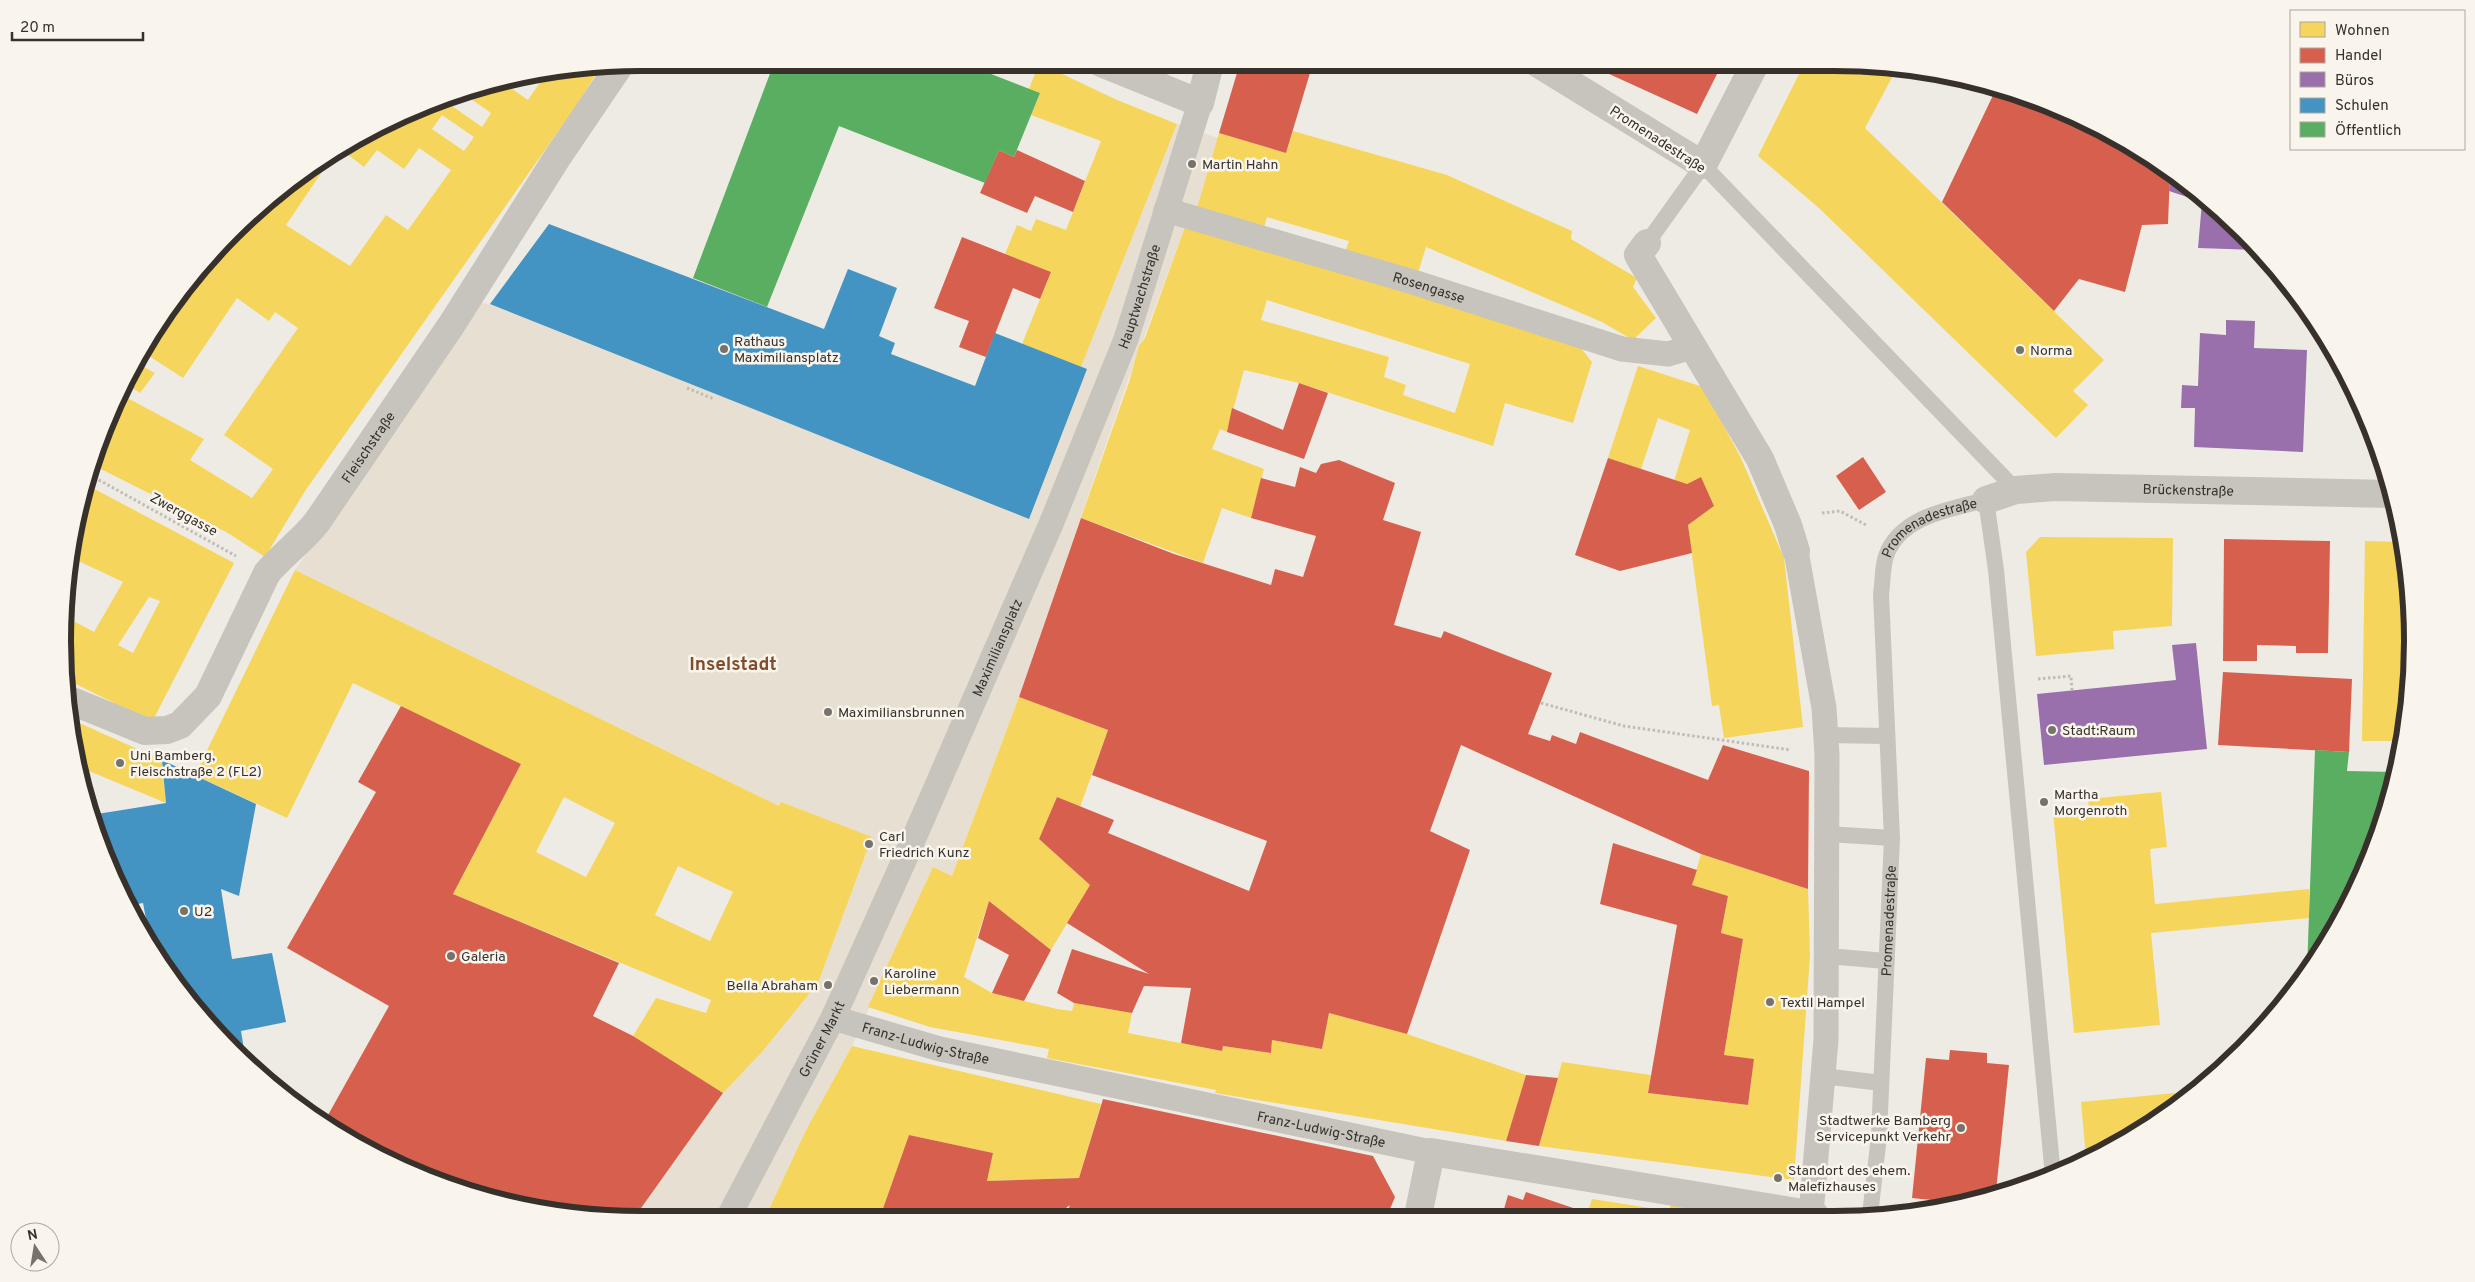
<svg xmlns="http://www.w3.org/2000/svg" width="2475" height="1282" font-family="Overpass,sans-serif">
<rect width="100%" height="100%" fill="#eeebe4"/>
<path fill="#e7e0d2" d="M 1177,124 L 1218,138 L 1197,208 L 1186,224 L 1129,377 L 1019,697 L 952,876 L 933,867 L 852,1046 L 806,1130 L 765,1218 L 634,1218 L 723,1093 L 762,1052 L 818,983 L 872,837 L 779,806 L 295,570 L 478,303 L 490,304 L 1029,519 L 1081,367 Z"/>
<g fill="#f6d55c" fill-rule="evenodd">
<path d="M 1039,63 L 1117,100 L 1177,124 L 1081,367 L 1022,344 L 1051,272 L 1005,254 L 1017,225 L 1031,231 L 1036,219 L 1066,230 L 1101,141 L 1031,115 L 1040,93 L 1029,89 Z"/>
<path d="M 1149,63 L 1181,63 L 1177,71 L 1164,76 L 1151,70 Z"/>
<path d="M 1804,64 L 1872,64 L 1897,68 L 1865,128 L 2104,360 L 2073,391 L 2088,405 L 2056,438 L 1820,209 L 1758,156 Z"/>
<path d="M 601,66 L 576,106 L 305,491 L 265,557 L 228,533 L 93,465 L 107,419 L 120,394 L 204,439 L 190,460 L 252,498 L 273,469 L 224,435 L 298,328 L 275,312 L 269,321 L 237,298 L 183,378 L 143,352 L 160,320 L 206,259 L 289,182 L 336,151 L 286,225 L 350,266 L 386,215 L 408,230 L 451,170 L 419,148 L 404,169 L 377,150 L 364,167 L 339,148 L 352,140 L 410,113 L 419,120 L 431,104 L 442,99 L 482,127 L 491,113 L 461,92 L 501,81 L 528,100 L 541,81 L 530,73 ZM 442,115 L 474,137 L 464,151 L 432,129 Z"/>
<path d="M 1293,131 L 1447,175 L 1572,231 L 1571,239 L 1637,278 L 1633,287 L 1656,318 L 1633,340 L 1602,322 L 1426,247 L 1418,273 L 1345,252 L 1349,241 L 1267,217 L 1264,228 L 1197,208 L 1219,133 L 1286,153 Z"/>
<path d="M 1186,224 L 1576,342 L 1592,362 L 1573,423 L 1505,403 L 1493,446 L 1299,383 L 1244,370 L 1227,432 L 1220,429 L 1212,449 L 1264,469 L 1251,518 L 1222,508 L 1203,563 L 1081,518 L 1129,382 L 1139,346 L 1145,338 ZM 1267,300 L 1470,364 L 1455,413 L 1403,395 L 1406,385 L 1384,377 L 1389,357 L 1261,320 Z"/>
<path d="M 137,363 L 155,373 L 140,393 L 126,384 Z"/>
<path d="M 1638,366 L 1703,387 L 1741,458 L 1784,558 L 1803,727 L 1724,738 L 1719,705 L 1712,706 L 1688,525 L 1714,506 L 1701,477 L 1687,484 L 1674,481 L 1690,430 L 1658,418 L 1641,469 L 1608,458 Z"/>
<path d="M 87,485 L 234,563 L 152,722 L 66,679 L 64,616 L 94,632 L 123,582 L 70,557 L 74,528 ZM 149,597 L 160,601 L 133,653 L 118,645 Z"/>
<path d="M 2040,537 L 2173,538 L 2172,626 L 2113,631 L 2114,649 L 2036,656 L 2026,552 Z"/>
<path d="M 2365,541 L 2402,542 L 2408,565 L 2411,679 L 2401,741 L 2362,741 Z"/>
<path d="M 295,570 L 779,806 L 781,802 L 872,837 L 818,983 L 762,1052 L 723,1093 L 633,1036 L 656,998 L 706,1013 L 711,1000 L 453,894 L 521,764 L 353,683 L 287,818 L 195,775 ZM 564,797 L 615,823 L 586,877 L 536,852 ZM 678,866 L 733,892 L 710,941 L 655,915 Z"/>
<path d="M 1019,697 L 1108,730 L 1080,807 L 1057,797 L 1039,839 L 1090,885 L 1051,950 L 989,901 L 964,977 L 992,993 L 1057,1009 L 1072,1011 L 1074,1003 L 1132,1013 L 1128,1033 L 1222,1051 L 1223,1046 L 1271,1053 L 1272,1040 L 1322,1049 L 1329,1013 L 1407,1034 L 1526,1075 L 1506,1141 L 1215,1093 L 1216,1090 L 1047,1058 L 1049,1049 L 930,1027 L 868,1007 L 933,867 L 952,876 Z"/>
<path d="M 68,718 L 162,760 L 166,803 L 77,766 Z"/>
<path d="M 2161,792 L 2167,847 L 2150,849 L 2155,904 L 2309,889 L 2309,918 L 2151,933 L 2160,1025 L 2074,1033 L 2053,812 L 2089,809 L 2088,799 Z"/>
<path d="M 1701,854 L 1808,889 L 1810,955 L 1794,1180 L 1539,1146 L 1562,1062 L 1651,1075 L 1648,1093 L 1748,1105 L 1754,1059 L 1724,1055 L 1743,939 L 1721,933 L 1728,896 L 1692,885 Z"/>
<path d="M 852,1046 L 1101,1104 L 1079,1178 L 987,1181 L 993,1153 L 909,1135 L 880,1217 L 765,1218 L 806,1130 Z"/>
<path d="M 2175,1093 L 2176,1106 L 2086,1158 L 2081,1102 Z"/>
<path d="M 1592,1199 L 1669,1211 L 1671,1204 L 1727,1215 L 1587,1215 Z"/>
</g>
<g fill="#d6604d">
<path d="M 1240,63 L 1313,63 L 1286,153 L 1219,133 Z"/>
<path d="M 1585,63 L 1722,64 L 1697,114 Z"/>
<path d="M 1997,87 L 2090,122 L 2170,172 L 2168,224 L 2142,225 L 2125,292 L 2079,279 L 2054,311 L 1942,202 Z"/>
<path d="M 999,150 L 1014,157 L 1017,150 L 1085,181 L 1073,212 L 1035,196 L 1027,213 L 980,193 Z"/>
<path d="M 962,237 L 1051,272 L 1040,299 L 1013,288 L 986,357 L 959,347 L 969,321 L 934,308 Z"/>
<path d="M 1299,383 L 1328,393 L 1304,459 L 1227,432 L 1232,408 L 1283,430 Z"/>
<path d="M 1863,457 L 1886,492 L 1859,510 L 1836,476 Z"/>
<path d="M 1608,458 L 1687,484 L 1701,477 L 1714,506 L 1688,525 L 1692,553 L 1620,571 L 1575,555 Z"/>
<path d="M 1339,460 L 1395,483 L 1383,520 L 1421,532 L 1394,625 L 1441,638 L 1444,631 L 1552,673 L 1528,734 L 1550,741 L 1552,735 L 1576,744 L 1580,732 L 1708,780 L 1723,745 L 1809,771 L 1808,889 L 1701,854 L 1461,745 L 1430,831 L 1470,850 L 1407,1034 L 1329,1013 L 1322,1049 L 1272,1040 L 1271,1053 L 1223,1046 L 1222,1051 L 1181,1043 L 1191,988 L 1144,986 L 1132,1013 L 1074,1003 L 1057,993 L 1072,949 L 1149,974 L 1067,923 L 1090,885 L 1039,839 L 1057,797 L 1114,820 L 1108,833 L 1249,891 L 1267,841 L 1092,775 L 1108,730 L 1019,697 L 1081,518 L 1174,554 L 1271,585 L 1275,569 L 1303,577 L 1316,536 L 1251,518 L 1261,478 L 1295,487 L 1300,467 L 1316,473 L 1321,464 Z"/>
<path d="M 2224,539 L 2330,541 L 2328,653 L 2296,653 L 2296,646 L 2257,645 L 2257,661 L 2223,661 Z"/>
<path d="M 2223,672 L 2352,679 L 2349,752 L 2218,745 Z"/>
<path d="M 401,706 L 521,764 L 453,894 L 619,963 L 593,1016 L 633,1036 L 723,1093 L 634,1218 L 603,1218 L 492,1200 L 385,1160 L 323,1124 L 389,1006 L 287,948 L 376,792 L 358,782 Z"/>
<path d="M 1613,843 L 1697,870 L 1692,885 L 1728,896 L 1721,933 L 1743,939 L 1724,1055 L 1754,1059 L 1748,1105 L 1648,1093 L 1677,925 L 1600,904 Z"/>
<path d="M 989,901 L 1051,950 L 1024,1001 L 992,993 L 1009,955 L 978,938 Z"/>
<path d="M 1950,1050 L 1987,1053 L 1987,1063 L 2009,1065 L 1996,1191 L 1930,1209 L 1932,1200 L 1912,1198 L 1926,1058 L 1949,1060 Z"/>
<path d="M 1526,1075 L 1558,1078 L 1539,1146 L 1506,1141 Z"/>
<path d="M 1103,1099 L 1373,1156 L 1395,1197 L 1387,1216 L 1065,1217 L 1070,1205 L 1054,1217 L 880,1217 L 909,1135 L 993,1153 L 987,1181 L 1079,1178 Z"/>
<path d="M 1526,1192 L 1588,1213 L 1587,1215 L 1502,1216 L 1508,1195 L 1523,1200 Z"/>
</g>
<g fill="#9970ab">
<path d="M 2170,172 L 2186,182 L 2258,250 L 2198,248 L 2202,202 L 2169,191 Z"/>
<path d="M 2226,320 L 2255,321 L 2254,348 L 2307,350 L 2303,452 L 2194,447 L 2195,408 L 2181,408 L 2182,385 L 2198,386 L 2200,333 L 2226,335 Z"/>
<path d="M 2196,643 L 2207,749 L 2044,765 L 2037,694 L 2176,680 L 2172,645 Z"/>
</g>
<g fill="#4393c3">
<path d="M 549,224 L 824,329 L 848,269 L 897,288 L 879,336 L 895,343 L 891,354 L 975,386 L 995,333 L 1087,369 L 1029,519 L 490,304 Z"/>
<path d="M 162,760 L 256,804 L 239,896 L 221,889 L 232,959 L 272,953 L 286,1022 L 241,1031 L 246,1062 L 232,1050 L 160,963 L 151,946 L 143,903 L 127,906 L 91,815 L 166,803 Z"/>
</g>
<g fill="#5aae61">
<path d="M 774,63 L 963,63 L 1040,93 L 1014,157 L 999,150 L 985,183 L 839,126 L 767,307 L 693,278 Z"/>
<path d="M 2315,750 L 2349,752 L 2347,771 L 2396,772 L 2393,790 L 2353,897 L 2307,970 Z"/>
</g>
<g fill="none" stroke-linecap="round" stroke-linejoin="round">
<g stroke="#c0bcb6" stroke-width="3" stroke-dasharray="2.5 2.5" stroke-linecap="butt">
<path d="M 687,388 L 714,399"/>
<path d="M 90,475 L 236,556"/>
<path d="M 1822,513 L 1840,511 L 1868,526"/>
<path d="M 2038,679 L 2071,676 L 2072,690"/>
<path d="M 1541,703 L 1624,726 L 1791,750"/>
<path d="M 134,918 L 135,918"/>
</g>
<g stroke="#c7c3bd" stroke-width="16">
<path d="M 1647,243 L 1703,165 L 2016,490"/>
<path d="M 1825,735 L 1887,736"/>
<path d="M 1827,834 L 1892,838"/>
<path d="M 1827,956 L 1886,961"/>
<path d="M 1823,1076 L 1881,1083"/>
<path id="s1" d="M 1870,1215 L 1879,1136 L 1892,838 L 1881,594 C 1883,582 1882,568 1886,556 C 1900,516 1951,509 1986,500 L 1996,570 L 2053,1176"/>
</g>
<g stroke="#c7c3bd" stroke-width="25">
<path id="s2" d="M 1166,210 L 1413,282 L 1622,349 L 1668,354 L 1692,347"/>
<path d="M 1796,551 L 1824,708 L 1827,755 L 1826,1040 L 1811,1214"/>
<path id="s3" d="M 833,1018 L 940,1049 L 1431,1152"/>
<path id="s4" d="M 728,1218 L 833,1018 L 907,854 L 1051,524 L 1126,339 L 1200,103"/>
</g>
<g stroke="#c7c3bd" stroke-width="28">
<path d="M 1101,63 L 1200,103 L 1210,63"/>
<path d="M 1537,63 L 1703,165 L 1755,64"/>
<path d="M 1647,243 L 1638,255 L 1760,459 L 1788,525 L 1796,551"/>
<path id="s5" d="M 1986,500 L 2016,490 L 2056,487 L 2391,494"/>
<path id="s6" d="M 67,699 L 145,731 L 167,730 L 180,725 L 208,696 L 267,573 C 282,555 302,541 317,522 L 452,324 L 557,158 L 620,65"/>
<path d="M 1418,1216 L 1431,1152 L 1815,1215"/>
</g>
</g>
<g fill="#78726c" stroke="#f9f5ed" stroke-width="2">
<circle cx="1192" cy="164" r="5"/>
<circle cx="724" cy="349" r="5"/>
<circle cx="2020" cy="350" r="5"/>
<circle cx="828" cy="712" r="5"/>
<circle cx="2052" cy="730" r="5"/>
<circle cx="120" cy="763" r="5"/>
<circle cx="2044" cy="802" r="5"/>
<circle cx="869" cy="844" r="5"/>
<circle cx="184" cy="911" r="5"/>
<circle cx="451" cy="956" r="5"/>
<circle cx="874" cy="981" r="5"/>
<circle cx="828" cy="985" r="5"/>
<circle cx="1770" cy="1002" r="5"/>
<circle cx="1961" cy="1128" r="5"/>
<circle cx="1778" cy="1178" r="5"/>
</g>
<g text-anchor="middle" stroke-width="5" stroke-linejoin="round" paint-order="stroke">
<g font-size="14" fill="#38312b" stroke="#f9f5ed">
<text transform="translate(1658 139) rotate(33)" y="5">Promenadestraße</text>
<text dy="5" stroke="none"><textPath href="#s2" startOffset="274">Rosengasse</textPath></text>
<text dy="5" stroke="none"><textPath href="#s4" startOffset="1010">Hauptwachstraße</textPath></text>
<text dy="5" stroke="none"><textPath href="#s6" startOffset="459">Fleischstraße</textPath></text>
<text dy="5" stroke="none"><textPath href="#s5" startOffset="204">Brückenstraße</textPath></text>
<text transform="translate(184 514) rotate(29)" y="5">Zwerggasse</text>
<text dy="5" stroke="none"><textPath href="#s1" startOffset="715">Promenadestraße</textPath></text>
<text dy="5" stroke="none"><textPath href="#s4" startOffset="631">Maximiliansplatz</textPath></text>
<text dy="5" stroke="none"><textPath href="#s1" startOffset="295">Promenadestraße</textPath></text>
<text dy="5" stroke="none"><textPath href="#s4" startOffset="202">Grüner Markt</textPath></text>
<text dy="5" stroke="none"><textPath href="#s3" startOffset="96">Franz-Ludwig-Straße</textPath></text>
<text dy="5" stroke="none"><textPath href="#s3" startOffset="501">Franz-Ludwig-Straße</textPath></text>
</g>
<g font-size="14" fill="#38312b" stroke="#f9f5ed" text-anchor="start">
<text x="1202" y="169">Martin Hahn</text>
<text x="734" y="346">Rathaus<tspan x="734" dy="16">Maximiliansplatz</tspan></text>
<text x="2030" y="355">Norma</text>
<text x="838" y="717">Maximiliansbrunnen</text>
<text x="2062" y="735">Stadt:Raum</text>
<text x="130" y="760">Uni Bamberg,<tspan x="130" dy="16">Fleischstraße 2 (FL2)</tspan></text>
<text x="2054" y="799">Martha<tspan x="2054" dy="16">Morgenroth</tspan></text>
<text x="879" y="841">Carl<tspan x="879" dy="16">Friedrich Kunz</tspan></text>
<text x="194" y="916">U2</text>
<text x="461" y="961">Galeria</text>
<text x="884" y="978">Karoline<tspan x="884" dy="16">Liebermann</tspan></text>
<text x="818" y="990" text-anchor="end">Bella Abraham</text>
<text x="1780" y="1007">Textil Hampel</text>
<text x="1951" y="1125" text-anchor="end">Stadtwerke Bamberg<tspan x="1951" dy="16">Servicepunkt Verkehr</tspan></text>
<text x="1788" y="1175">Standort des ehem.<tspan x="1788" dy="16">Malefizhauses</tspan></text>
</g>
<g font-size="19" font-weight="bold" fill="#804d2b" stroke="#f9f5ed">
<text x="733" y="670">Inselstadt</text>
</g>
</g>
<path d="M0 0H2475V1282H0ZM641 71H1834A570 570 0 0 1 2404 641V641A570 570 0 0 1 1834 1211H641A570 570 0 0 1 71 641V641A570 570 0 0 1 641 71Z" fill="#f9f5ed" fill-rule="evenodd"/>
<path fill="none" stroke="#38312b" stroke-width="6" d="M641 71H1834A570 570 0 0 1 2404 641V641A570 570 0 0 1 1834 1211H641A570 570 0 0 1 71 641V641A570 570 0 0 1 641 71Z"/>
<rect x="2290" y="10" width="175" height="140" fill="#f9f5ed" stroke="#aca79f"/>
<rect x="2300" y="22" width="25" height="15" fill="#f6d55c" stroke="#aca79f"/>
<text x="2335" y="35" font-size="15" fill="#38312b">Wohnen</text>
<rect x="2300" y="48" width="25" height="15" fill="#d6604d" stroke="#aca79f"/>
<text x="2335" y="60" font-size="15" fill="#38312b">Handel</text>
<rect x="2300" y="72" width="25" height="15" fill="#9970ab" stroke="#aca79f"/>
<text x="2335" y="85" font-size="15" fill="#38312b">Büros</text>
<rect x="2300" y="98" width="25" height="15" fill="#4393c3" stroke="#aca79f"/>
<text x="2335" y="110" font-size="15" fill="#38312b">Schulen</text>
<rect x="2300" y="122" width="25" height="15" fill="#5aae61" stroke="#aca79f"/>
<text x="2335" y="135" font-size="15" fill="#38312b">Öffentlich</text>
<g transform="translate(35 1247) rotate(348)"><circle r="24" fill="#f9f5ed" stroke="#aca79f"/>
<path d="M0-4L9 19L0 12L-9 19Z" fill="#78726c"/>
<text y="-8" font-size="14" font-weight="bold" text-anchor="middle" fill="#38312b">N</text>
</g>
<path d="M12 32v8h131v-8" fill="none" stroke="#38312b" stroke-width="2.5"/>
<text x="20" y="32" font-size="15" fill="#38312b" stroke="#f9f5ed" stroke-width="4" paint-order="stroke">20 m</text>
</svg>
